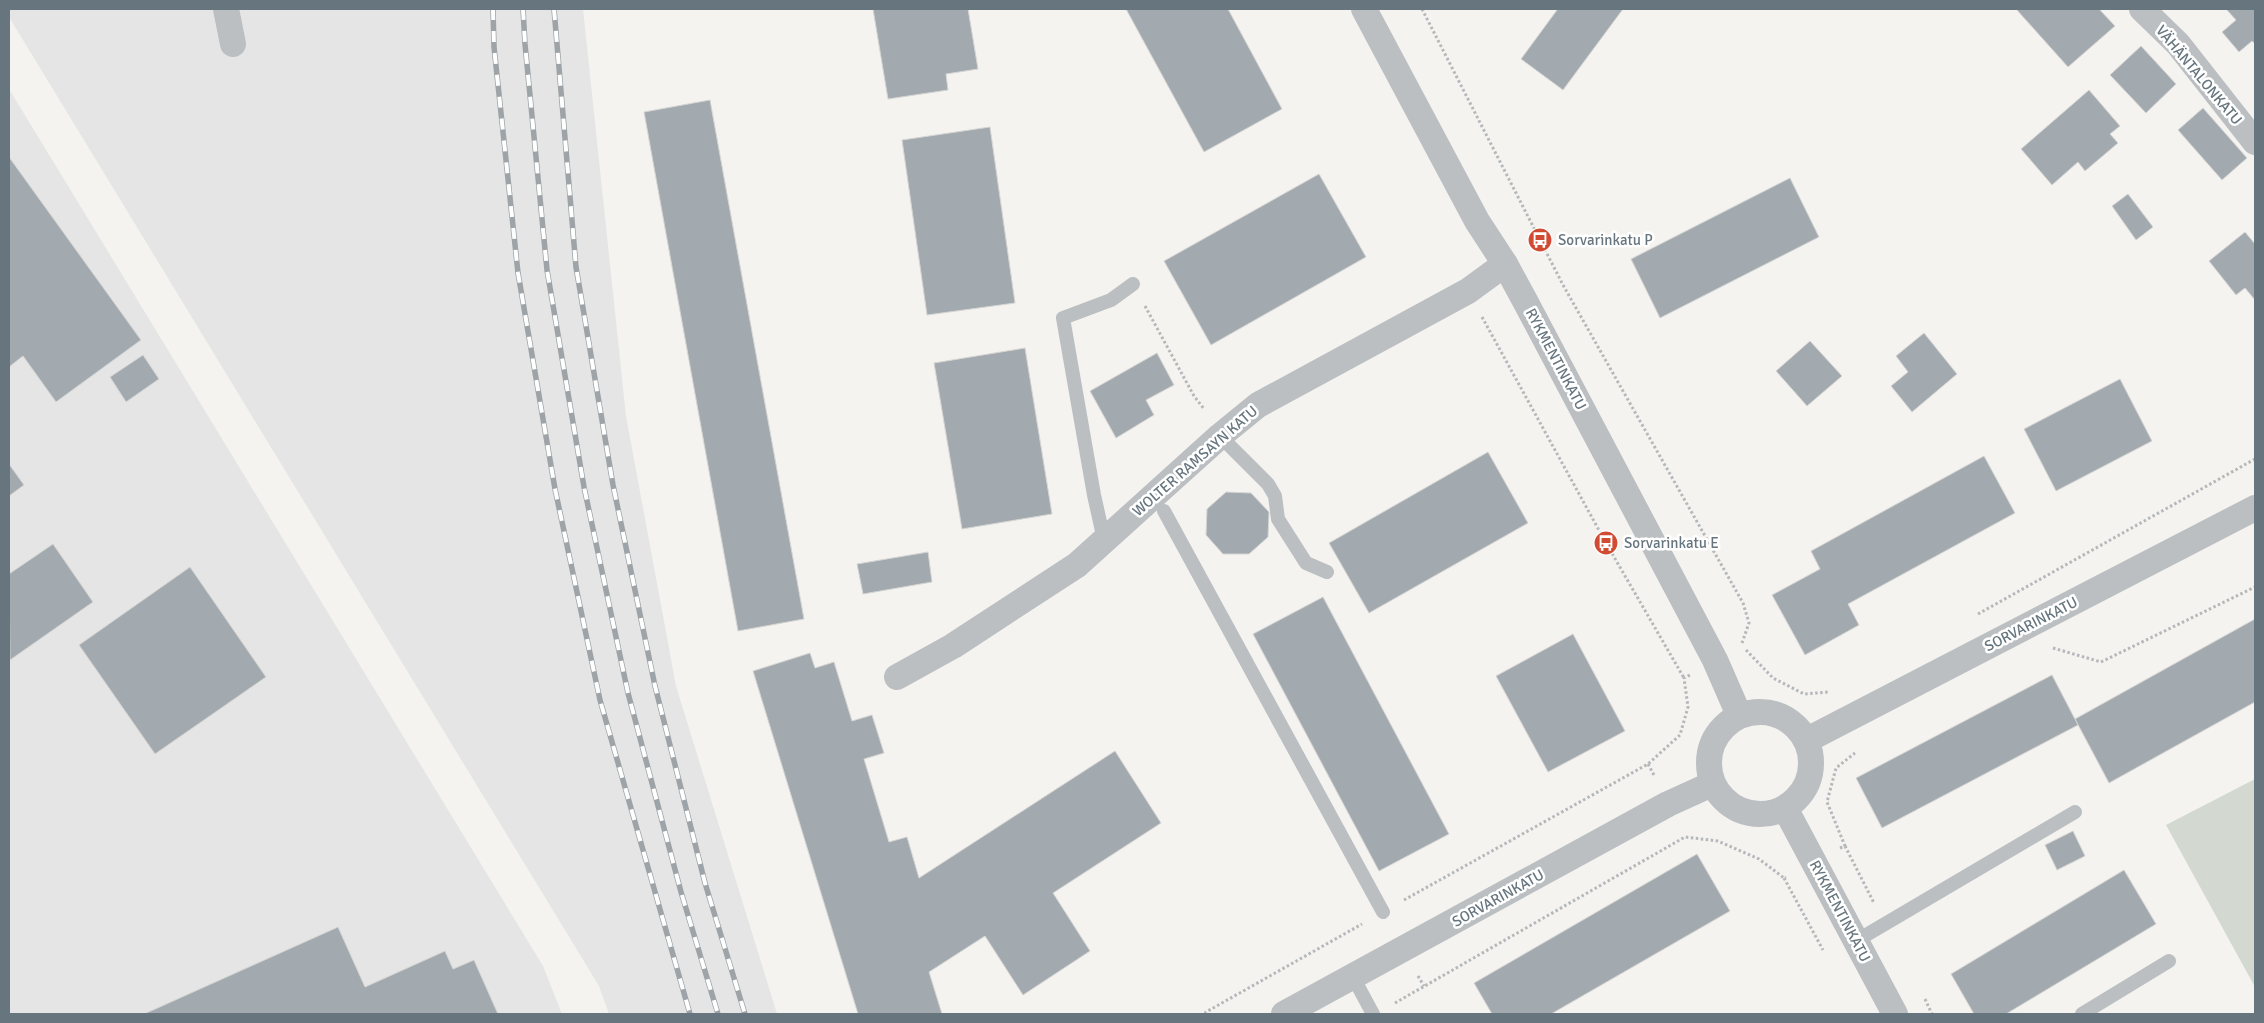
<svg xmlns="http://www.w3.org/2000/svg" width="2264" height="1023" font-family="Signika,sans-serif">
<rect width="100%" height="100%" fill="#f4f3f0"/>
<g fill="#e4e5e4">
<path d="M 9,9 L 583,9 L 626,416 L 676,686 L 777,1014 L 609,1014 L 599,986 L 9,17 Z"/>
<path d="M 9,89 L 543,966 L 562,1014 L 9,1014 Z"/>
</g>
<path fill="#d3d8d0" d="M 2255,779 L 2255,987 L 2166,825 Z"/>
<g fill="#a3aaaf" stroke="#d5d5d3">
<path d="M 873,9 L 968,9 L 978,69 L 946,74 L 948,90 L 888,99 Z"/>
<path d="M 1126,9 L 1228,9 L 1282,109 L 1204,152 Z"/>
<path d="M 1555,9 L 1623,9 L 1563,90 L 1521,59 L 1557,10 Z"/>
<path d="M 2016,9 L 2099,9 L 2115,26 L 2068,67 Z"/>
<path d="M 2226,9 L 2255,9 L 2255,44 L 2252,41 L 2239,52 L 2222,32 L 2236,20 Z"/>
<path d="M 2141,46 L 2176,84 L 2146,113 L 2110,75 Z"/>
<path d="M 2089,90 L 2120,126 L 2110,134 L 2118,143 L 2085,171 L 2078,162 L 2052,185 L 2021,149 Z"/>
<path d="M 710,100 L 804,619 L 738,631 L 644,112 Z"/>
<path d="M 2203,108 L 2247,158 L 2222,180 L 2178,130 Z"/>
<path d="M 990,127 L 1015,303 L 927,315 L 902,140 Z"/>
<path d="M 9,157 L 141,340 L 56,402 L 23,356 L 9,367 Z"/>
<path d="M 1319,174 L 1366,257 L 1211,345 L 1164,261 Z"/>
<path d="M 1790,178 L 1819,237 L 1660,318 L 1631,259 Z"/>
<path d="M 2128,194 L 2153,227 L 2136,240 L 2112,206 Z"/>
<path d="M 2245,232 L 2255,244 L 2255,300 L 2245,288 L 2236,295 L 2209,261 Z"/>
<path d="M 1924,333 L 1957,374 L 1912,412 L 1891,386 L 1908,372 L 1896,356 Z"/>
<path d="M 1810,341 L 1842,376 L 1807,406 L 1776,371 Z"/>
<path d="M 1025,348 L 1052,514 L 962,529 L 934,363 Z"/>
<path d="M 1157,353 L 1174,385 L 1146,400 L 1154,415 L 1116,438 L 1090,391 Z"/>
<path d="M 143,355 L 159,379 L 126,402 L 110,377 Z"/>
<path d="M 2120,379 L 2152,441 L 2056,491 L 2024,429 Z"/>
<path d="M 1488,452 L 1528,523 L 1369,613 L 1329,543 Z"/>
<path d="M 1984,456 L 2015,513 L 1848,604 L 1859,625 L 1805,655 L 1772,595 L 1820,569 L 1811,551 Z"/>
<path d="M 9,464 L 24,485 L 9,496 Z"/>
<path d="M 1226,492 L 1251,493 L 1269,512 L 1268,537 L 1249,554 L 1223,554 L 1206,535 L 1207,509 Z"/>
<path d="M 53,544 L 93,602 L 10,660 L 9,574 Z"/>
<path d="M 928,552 L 932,582 L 863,594 L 857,564 Z"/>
<path d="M 190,567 L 266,677 L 155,754 L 79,645 Z"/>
<path d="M 1323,597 L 1449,834 L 1379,871 L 1253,634 Z"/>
<path d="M 2255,619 L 2255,702 L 2109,783 L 2075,719 Z"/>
<path d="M 1573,634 L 1625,731 L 1548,772 L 1496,676 Z"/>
<path d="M 810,653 L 815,668 L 834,662 L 852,721 L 872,715 L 884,753 L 864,759 L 889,842 L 907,837 L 919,878 L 1115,751 L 1161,823 L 1053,893 L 1090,951 L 1023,995 L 985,936 L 929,972 L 942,1014 L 858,1014 L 753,671 Z"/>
<path d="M 2052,675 L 2078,725 L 1882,828 L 1856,778 Z"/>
<path d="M 2073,831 L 2085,856 L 2057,870 L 2045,845 Z"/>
<path d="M 1697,854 L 1730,911 L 1551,1014 L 1492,1014 L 1474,983 Z"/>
<path d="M 2124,870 L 2156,924 L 2006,1014 L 1974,1014 L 1951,974 Z"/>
<path d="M 338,927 L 365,987 L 445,951 L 453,969 L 474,960 L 498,1014 L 144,1014 Z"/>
</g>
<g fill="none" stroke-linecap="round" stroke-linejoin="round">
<g stroke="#b5b8ba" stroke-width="3" stroke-dasharray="2.5 2.5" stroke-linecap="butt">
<path d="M 1422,9 L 1563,285 L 1743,603 L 1749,623 L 1742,643"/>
<path d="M 1145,306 L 1194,396 L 1204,409"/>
<path d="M 1482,317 L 1606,543 L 1684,678"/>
<path d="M 1978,614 L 2255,459"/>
<path d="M 2053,648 L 2101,662 L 2255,587"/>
<path d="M 1746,650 L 1773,678 L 1804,694 L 1829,692"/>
<path d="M 1648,764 L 1655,777"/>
<path d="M 1845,846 L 1874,903"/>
<path d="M 1840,848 L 1845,846 L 1827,802 L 1836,768 L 1855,753"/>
<path d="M 1784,878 L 1823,950"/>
<path d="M 1404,900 L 1648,764 L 1680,735 L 1688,707 L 1684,678 L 1690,675"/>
<path d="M 1418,976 L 1424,986"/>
<path d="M 1925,999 L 1932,1014"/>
<path d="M 1395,1003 L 1685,837 L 1718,841 L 1759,859 L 1784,878 L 1786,877"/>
<path d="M 1205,1014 L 1206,1012 L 1362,924"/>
</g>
<g stroke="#bbbfc2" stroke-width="14">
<path d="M 1220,436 L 1268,484 L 1275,496 L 1278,519 L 1306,563 L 1327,572"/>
<path d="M 1164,511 L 1383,912"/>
<path d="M 1104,540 L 1094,495 L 1063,318 L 1111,300 L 1133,284"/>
<path d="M 1856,941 L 2075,812"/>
<path d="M 1353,977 L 1373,1014"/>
<path d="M 2082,1014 L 2169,961"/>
</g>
<g stroke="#bbbfc2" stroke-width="26">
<path d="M 226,9 L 233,44"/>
<path d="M 1364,9 L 1477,221 L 1505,264 L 1524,299 L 1715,660 L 1739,715"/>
<path d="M 2142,9 L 2178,44 L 2255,142"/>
<path d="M 897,677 L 953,646 L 1077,565 L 1220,436 L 1258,405 L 1468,291 L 1505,264"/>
<circle cx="1760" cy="763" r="51"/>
<path d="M 1807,740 L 2255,508"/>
<path d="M 1785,808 L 1895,1014"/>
<path d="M 1284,1014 L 1668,804 L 1712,784"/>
</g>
<defs>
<g id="rail">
<path d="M 493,9 L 494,47 L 518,273 L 555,489 L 600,700 L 690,1014"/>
<path d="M 523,9 L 525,44 L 547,270 L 584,487 L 628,693 L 681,892 L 718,1014"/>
<path d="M 554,9 L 576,267 L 613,485 L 655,686 L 705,883 L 745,1014"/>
</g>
</defs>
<use href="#rail" stroke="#9da3a7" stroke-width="5.5"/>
<use href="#rail" stroke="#fff" stroke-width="4" stroke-dasharray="11" stroke-linecap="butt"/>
</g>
<defs>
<symbol id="bus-disc" viewBox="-11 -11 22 22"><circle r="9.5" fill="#d14b33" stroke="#fff"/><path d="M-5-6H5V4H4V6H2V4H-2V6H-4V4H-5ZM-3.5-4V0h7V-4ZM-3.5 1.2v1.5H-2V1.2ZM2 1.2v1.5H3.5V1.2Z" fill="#fff"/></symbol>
</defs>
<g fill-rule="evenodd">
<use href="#bus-disc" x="1526" y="226" width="28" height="28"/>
<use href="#bus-disc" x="1592" y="529" width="28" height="28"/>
</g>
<g text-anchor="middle" stroke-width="5" stroke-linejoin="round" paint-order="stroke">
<g font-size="15" fill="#66757e" stroke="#fff">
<text transform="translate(2199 75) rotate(50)" y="5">VÄHÄNTALONKATU</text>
<text transform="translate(1556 359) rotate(62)" y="5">RYKMENTINKATU</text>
<text transform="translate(1195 461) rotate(-41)" y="5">WOLTER RAMSAYN KATU</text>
<text transform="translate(2031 624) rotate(-27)" y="5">SORVARINKATU</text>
<text transform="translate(1498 898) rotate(-29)" y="5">SORVARINKATU</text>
<text transform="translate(1840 911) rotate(62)" y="5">RYKMENTINKATU</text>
</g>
<g font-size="15" fill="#66757e" stroke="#fff" text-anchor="start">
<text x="1558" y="245">Sorvarinkatu P</text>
<text x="1624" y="548">Sorvarinkatu E</text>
</g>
</g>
<rect width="2264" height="1023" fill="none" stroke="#66757e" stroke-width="20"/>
</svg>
